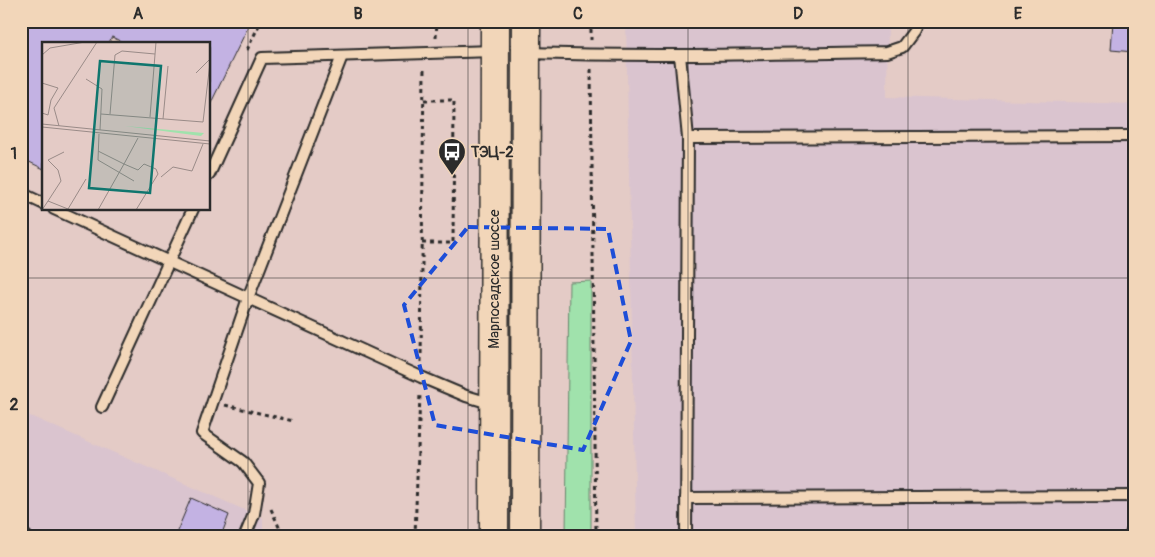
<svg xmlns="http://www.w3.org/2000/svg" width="1155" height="557" font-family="Pangolin,sans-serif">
<rect width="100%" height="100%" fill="#e4cbc6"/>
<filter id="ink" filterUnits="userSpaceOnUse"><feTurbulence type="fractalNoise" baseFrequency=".02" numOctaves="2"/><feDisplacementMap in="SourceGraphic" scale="10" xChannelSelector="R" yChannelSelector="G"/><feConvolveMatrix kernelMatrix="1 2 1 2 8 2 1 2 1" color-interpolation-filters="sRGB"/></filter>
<g filter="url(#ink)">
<g fill="#dac4cf">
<path d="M 626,21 L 888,21 L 887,97 L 1134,104 L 1134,536 L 636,536 Z"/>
<path d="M 21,412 L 263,518 L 263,536 L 21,536 Z"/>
</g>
<path fill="#a0e2ac" stroke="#66866c" d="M 591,281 L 591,536 L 566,536 L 569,282 Z"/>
<g fill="#c3b2e3" stroke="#2b2b2b">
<path d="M 21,21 L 251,21 L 209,107 L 209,44 L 126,44 L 112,37 L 108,44 L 44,44 L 44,169 L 21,158 Z"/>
<path d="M 1113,21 L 1134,21 L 1134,52 L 1111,50 Z"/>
<path d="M 191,498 L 229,515 L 221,536 L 175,536 Z"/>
</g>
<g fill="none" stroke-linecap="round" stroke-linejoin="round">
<defs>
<g id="service">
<path d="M 527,53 C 647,57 767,54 887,52 L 902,47 L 914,31 L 918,21"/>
<path d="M 680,55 L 688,138 L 686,536"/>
<path d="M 342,56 L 248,298 L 421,377 L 466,396 L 493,404"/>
<path d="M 688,138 L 1134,136"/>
<path d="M 209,175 L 262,58 L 494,51"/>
<path d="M 21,193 L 44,204"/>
<path d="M 54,209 L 248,298 L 202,433 L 243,462 L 259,483 L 254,514 L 245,536"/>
<path d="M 102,407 L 193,209"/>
<path d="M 686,498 L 1134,496"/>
<path d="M 21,533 L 26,536"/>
<path d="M 1130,536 L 1134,527"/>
</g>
<g id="primary">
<path d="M 494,536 L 495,21"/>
<path d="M 525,536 L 526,21"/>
</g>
</defs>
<use href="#service" stroke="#2b2b2b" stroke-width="14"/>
<use href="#primary" stroke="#2b2b2b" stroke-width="31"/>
<g stroke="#2b2b2b" stroke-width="3" stroke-dasharray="4 4" stroke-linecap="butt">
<path d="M 591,21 L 591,40"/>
<path d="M 436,38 L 437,21"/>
<path d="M 247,50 L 261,21"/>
<path d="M 591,69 L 596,536"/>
<path d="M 422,243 L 453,243 L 454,100 L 424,100"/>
<path d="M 421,362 L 424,68"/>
<path d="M 225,405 L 293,421"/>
<path d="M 271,509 L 283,536"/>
<path d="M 415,536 L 420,393"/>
</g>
<use href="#service" stroke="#f2d6b9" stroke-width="10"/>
<use href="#primary" stroke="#f2d6b9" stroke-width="28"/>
</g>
</g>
<path fill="none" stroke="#1d4ed8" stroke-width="4" stroke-dasharray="10 6" stroke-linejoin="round" d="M 468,227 L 608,229 L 631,341 L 583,450 L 435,425 L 404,305 Z"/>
<path fill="none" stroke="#2b2b2b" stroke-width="1" stroke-opacity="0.55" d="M 248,21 L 248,536M 468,21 L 468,536M 688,21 L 688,536M 908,21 L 908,536M 21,278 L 1134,278"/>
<defs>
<symbol id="bus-pin" viewBox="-11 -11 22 30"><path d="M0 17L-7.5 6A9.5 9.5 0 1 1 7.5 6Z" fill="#2b2b2b" stroke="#f2d6b9"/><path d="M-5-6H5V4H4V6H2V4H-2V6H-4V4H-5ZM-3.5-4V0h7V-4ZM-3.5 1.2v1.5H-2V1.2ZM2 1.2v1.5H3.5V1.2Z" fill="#fff"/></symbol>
</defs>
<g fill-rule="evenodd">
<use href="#bus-pin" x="436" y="136" width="32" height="43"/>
</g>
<g text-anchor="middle" stroke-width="4" stroke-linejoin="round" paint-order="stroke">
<g font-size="15" font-weight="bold" fill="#2b2b2b" stroke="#f2d6b9" text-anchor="start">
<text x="471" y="157">ТЭЦ-2</text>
</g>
<g font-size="15" fill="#2b2b2b" stroke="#f2d6b9">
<text transform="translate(494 279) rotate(-90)" y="5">Марпосадское шоссе</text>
</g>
</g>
<g transform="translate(42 42)">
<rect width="168" height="168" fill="#e4cbc6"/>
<path d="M 83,84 L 162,91 L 159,94 Z" fill="#a0e2ac"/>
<path fill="none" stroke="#9a8b88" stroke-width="1" d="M 0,13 L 8,6 L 43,0M 154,31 L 168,17M 44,37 L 60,47 L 58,88M 0,41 L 16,46 L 9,58 L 6,73 L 0,71M 59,72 L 161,80 L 168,21M 68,72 L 73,13 L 80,9 L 113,12M 108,75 L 114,0M 121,77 L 126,24M 0,82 L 168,99M 17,84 L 12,66 L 55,0M 0,85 L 168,102M 57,92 L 56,118 L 92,139M 56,109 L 82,122 L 96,96M 119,135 L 131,125 L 150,129 L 161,102M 6,159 L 19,139 L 16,128 L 6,118 L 22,110M 0,168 L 6,159 L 26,167 L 44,137M 56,168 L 82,122 L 96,128 L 102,122 L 114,127 L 116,132 L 94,168"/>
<path fill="#0f766e" fill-opacity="0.15" stroke="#0f766e" stroke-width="2.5" d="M 58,19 L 119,24 L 108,151 L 47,146 Z"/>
<rect width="168" height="168" fill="none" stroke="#2b2b2b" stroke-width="2.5"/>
</g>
<rect width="1155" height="557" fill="none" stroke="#f2d6b9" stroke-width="55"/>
<rect x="28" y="28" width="1100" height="502" fill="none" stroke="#2b2b2b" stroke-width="2"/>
<g font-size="16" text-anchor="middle" font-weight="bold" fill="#2b2b2b">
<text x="138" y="19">A</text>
<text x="358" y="19">B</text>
<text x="578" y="19">C</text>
<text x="798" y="19">D</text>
<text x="1018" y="19">E</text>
<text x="14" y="159">1</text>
<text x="14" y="410">2</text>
</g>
</svg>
